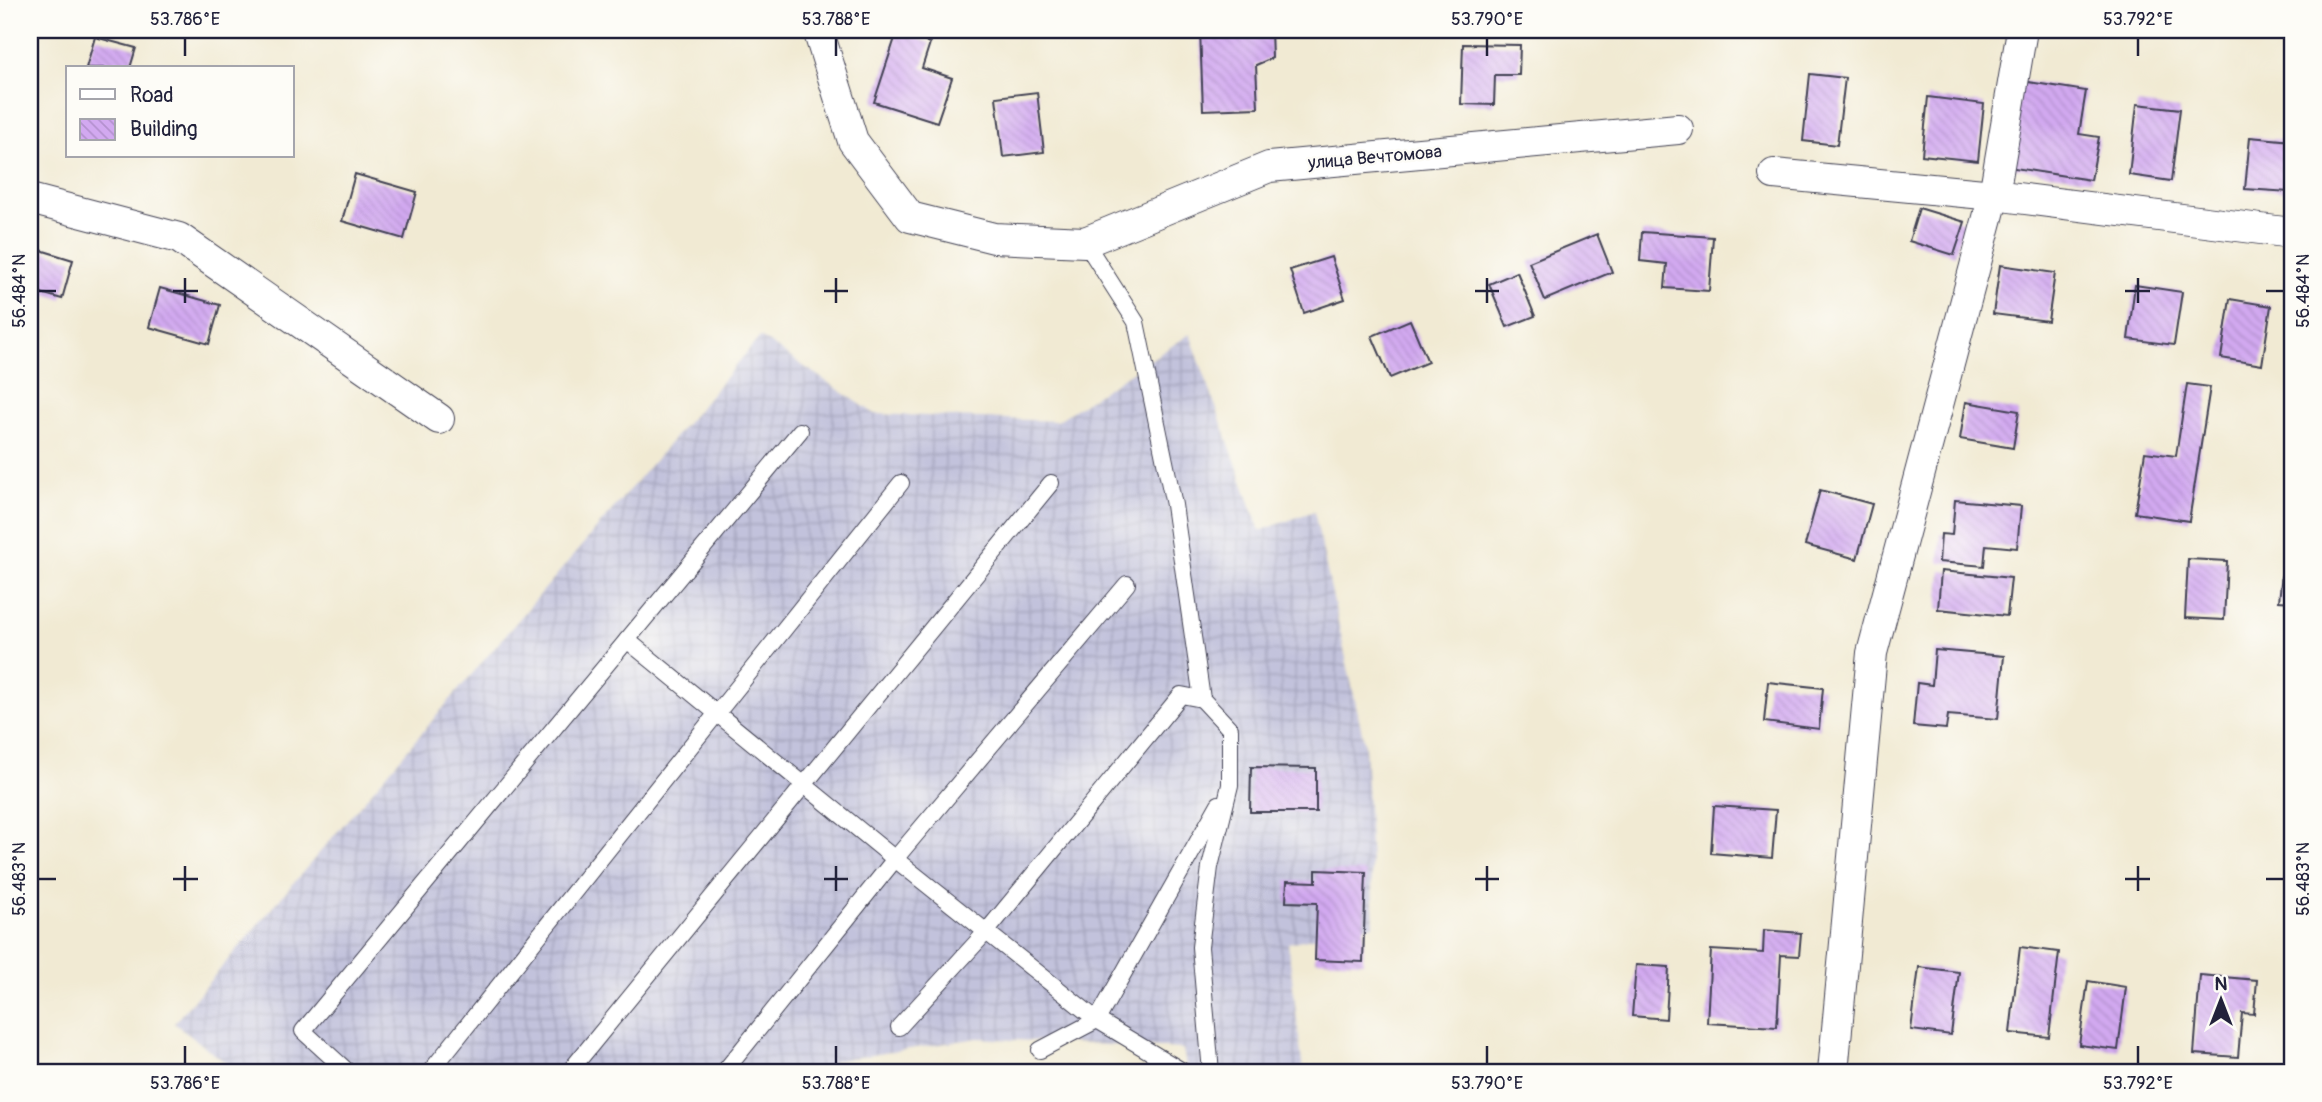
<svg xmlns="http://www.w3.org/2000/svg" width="2322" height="1102" font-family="Pangolin,sans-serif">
<defs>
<pattern id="industrial-grid" width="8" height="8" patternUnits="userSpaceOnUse" patternTransform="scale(1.75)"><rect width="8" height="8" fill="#c2c2dc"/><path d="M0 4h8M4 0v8" fill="none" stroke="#a6a6be"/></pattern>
<pattern id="building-back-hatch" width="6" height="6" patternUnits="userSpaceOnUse" patternTransform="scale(1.75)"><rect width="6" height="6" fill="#d2a9f0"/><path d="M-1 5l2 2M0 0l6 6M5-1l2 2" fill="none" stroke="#b491cf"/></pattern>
</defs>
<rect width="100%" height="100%" fill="#fdfcf7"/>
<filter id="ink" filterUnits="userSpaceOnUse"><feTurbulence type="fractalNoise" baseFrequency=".0143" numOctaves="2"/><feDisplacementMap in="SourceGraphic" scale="14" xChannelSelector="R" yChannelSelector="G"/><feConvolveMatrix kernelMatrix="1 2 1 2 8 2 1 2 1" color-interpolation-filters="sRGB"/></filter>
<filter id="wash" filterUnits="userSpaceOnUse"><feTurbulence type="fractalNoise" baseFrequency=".00686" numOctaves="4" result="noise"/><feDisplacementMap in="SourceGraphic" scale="28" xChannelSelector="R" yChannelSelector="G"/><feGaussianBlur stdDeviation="1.57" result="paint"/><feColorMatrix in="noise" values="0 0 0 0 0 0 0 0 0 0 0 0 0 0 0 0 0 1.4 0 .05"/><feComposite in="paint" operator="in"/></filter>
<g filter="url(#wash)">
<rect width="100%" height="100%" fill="#f1ead3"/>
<path fill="url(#industrial-grid)" d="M 1190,334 L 1260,531 L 1314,511 L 1365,746 L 1374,925 L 1288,943 L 1303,1072 L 1187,1072 L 1183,1049 L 978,1038 L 834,1061 L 825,1072 L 238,1072 L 174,1023 L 760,337 L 875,414 L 1057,421 Z"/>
<g id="blocks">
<g fill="url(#building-back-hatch)">
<path d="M 1200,30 L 1271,30 L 1272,58 L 1256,65 L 1258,108 L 1203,110 Z"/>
<path d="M 897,32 L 930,43 L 922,68 L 952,78 L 937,122 L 874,102 Z"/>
<path d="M 95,37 L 136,48 L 130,68 L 86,68 Z"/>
<path d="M 1463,44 L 1520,45 L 1519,75 L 1495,75 L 1494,105 L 1461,104 Z"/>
<path d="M 1810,74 L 1845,78 L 1837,145 L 1803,141 Z"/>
<path d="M 2022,81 L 2086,91 L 2079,134 L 2099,137 L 2091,180 L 2008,167 Z"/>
<path d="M 1037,92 L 1044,152 L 1003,157 L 996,97 Z"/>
<path d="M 1928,97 L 1984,104 L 1978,161 L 1922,155 Z"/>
<path d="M 2137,104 L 2180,109 L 2171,181 L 2129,175 Z"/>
<path d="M 2250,137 L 2292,141 L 2290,192 L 2245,189 Z"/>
<path d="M 355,174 L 417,192 L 404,239 L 342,221 Z"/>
<path d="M 1919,208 L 1965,222 L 1954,255 L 1909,241 Z"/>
<path d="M 1642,232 L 1713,237 L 1709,291 L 1665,288 L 1667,264 L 1640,261 Z"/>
<path d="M 1597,234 L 1612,272 L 1545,300 L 1529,262 Z"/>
<path d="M 34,248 L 73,260 L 62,299 L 30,290 L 30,264 Z"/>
<path d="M 1331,257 L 1345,299 L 1304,313 L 1290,270 Z"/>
<path d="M 2000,265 L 2055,273 L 2048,321 L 1993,314 Z"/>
<path d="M 1517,272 L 1535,316 L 1507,327 L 1489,284 Z"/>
<path d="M 2135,285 L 2182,292 L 2174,345 L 2128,339 Z"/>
<path d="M 160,288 L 220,305 L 209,344 L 149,327 Z"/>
<path d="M 2230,299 L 2271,306 L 2262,365 L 2221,358 Z"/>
<path d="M 1410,320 L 1428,362 L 1390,378 L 1372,336 Z"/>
<path d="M 2187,384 L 2210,387 L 2189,521 L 2135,513 L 2145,452 L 2176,456 Z"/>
<path d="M 1966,402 L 2019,411 L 2013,448 L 1960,439 Z"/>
<path d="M 1820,490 L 1872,504 L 1857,559 L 1805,545 Z"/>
<path d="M 1955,500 L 2021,506 L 2017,548 L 1986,545 L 1984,566 L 1939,562 L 1941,534 L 1952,535 Z"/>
<path d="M 2285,545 L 2292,545 L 2292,602 L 2279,601 Z"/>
<path d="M 2188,559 L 2227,561 L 2224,620 L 2185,618 Z"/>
<path d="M 1941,571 L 2011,578 L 2007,616 L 1938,609 Z"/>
<path d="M 1935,650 L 2004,656 L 1998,719 L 1948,715 L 1946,729 L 1913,726 L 1917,683 L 1932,685 Z"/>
<path d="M 1768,682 L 1823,688 L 1819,729 L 1764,722 Z"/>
<path d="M 1251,767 L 1316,768 L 1316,812 L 1250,812 Z"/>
<path d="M 1714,806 L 1776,810 L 1772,858 L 1711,853 Z"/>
<path d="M 1316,870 L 1366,872 L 1363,962 L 1315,960 L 1317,903 L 1286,902 L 1287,881 L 1316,882 Z"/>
<path d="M 1764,930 L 1801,933 L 1799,956 L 1781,955 L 1777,1027 L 1707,1023 L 1711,950 L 1763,953 Z"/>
<path d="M 2020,947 L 2059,952 L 2049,1037 L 2010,1033 Z"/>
<path d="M 1636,965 L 1669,967 L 1666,1019 L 1632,1016 Z"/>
<path d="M 1919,967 L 1959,972 L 1951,1035 L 1911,1030 Z"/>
<path d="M 2200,975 L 2257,980 L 2254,1014 L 2242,1013 L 2238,1057 L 2194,1054 Z"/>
<path d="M 2088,981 L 2126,987 L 2118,1050 L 2079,1045 Z"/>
</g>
</g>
</g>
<g filter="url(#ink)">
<use href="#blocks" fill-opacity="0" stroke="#414052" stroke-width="2"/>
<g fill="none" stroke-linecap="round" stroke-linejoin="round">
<defs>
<g id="lane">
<path d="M 1085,242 L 1136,322 L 1174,505 L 1202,699 L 1230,729 L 1230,785 L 1210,867 L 1200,947 L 1211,1072"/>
<path d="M 627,640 L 800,431"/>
<path d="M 899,1027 L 987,931 L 1181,695 L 1202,699"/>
<path d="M 1040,1050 L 1097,1020 L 1219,804"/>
<path d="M 348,1072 L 303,1031 L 627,640 L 895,859 L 1097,1020 L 1184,1072"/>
<path d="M 430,1072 L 901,483"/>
<path d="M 569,1072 L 1051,483"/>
<path d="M 724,1072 L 895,859 L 1127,584"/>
</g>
<g id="street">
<path d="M 818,30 L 853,141 L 910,217 L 994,238 L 1085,242 L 1269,167 L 1678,129"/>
<path d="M 1774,174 L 1994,195 L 2292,233"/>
<path d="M 30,199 L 179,238 L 439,419"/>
<path d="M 1833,1072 L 1872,653 L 1994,195 L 2022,30"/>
</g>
</defs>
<use href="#lane" stroke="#414052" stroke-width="18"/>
<use href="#street" stroke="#414052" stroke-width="32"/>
<use href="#lane" stroke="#fff" stroke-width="16"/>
<use href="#street" stroke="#fff" stroke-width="30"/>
</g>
</g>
<path fill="none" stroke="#22223b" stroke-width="2.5" d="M 185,38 L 185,56M 836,38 L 836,56M 1487,38 L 1487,56M 2138,38 L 2138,56M 185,278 L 185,303M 836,278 L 836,303M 1487,278 L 1487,303M 2138,278 L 2138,303M 38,291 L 56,291M 173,291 L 198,291M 824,291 L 848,291M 1475,291 L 1499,291M 2125,291 L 2150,291M 2266,291 L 2284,291M 185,866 L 185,891M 836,866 L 836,891M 1487,866 L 1487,891M 2138,866 L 2138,891M 38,879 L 56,879M 173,879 L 198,879M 824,879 L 848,879M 1475,879 L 1499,879M 2125,879 L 2150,879M 2266,879 L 2284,879M 185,1046 L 185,1064M 836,1046 L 836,1064M 1487,1046 L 1487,1064M 2138,1046 L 2138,1064"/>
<g text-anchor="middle" stroke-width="5" stroke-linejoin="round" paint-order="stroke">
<g font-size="18" fill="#22223b" stroke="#fdfcf7">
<text transform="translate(1375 157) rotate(-5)" y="6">улица Вечтомова</text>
</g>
</g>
<rect width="2322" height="1102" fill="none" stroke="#fdfcf7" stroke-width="77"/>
<rect x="66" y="66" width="228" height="91" fill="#fdfcf7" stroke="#a5a5ac" stroke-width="2"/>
<rect x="80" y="89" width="35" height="10" fill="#ffffff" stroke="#a5a5ac" stroke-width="2"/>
<text x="130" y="102" font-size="21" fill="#22223b">Road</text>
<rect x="80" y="119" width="35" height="21" fill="url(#building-back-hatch)" stroke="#a5a5ac" stroke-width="2"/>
<text x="130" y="136" font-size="21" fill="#22223b">Building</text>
<g transform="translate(2221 1000)" stroke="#fdfcf7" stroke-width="5" paint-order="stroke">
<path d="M0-5L12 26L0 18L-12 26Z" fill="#22223b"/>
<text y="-10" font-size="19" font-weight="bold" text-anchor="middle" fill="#22223b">N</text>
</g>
<rect x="38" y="38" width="2246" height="1026" fill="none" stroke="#22223b" stroke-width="2.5"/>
<g font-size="18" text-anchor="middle" fill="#22223b">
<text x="185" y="25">53.786°E</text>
<text x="836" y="25">53.788°E</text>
<text x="1487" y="25">53.790°E</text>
<text x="2138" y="25">53.792°E</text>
<text transform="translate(19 291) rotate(-90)" y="6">56.484°N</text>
<text transform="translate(2303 291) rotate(-90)" y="6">56.484°N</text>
<text transform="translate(19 879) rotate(-90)" y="6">56.483°N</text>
<text transform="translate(2303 879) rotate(-90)" y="6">56.483°N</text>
<text x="185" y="1089">53.786°E</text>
<text x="836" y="1089">53.788°E</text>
<text x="1487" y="1089">53.790°E</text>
<text x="2138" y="1089">53.792°E</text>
</g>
</svg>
